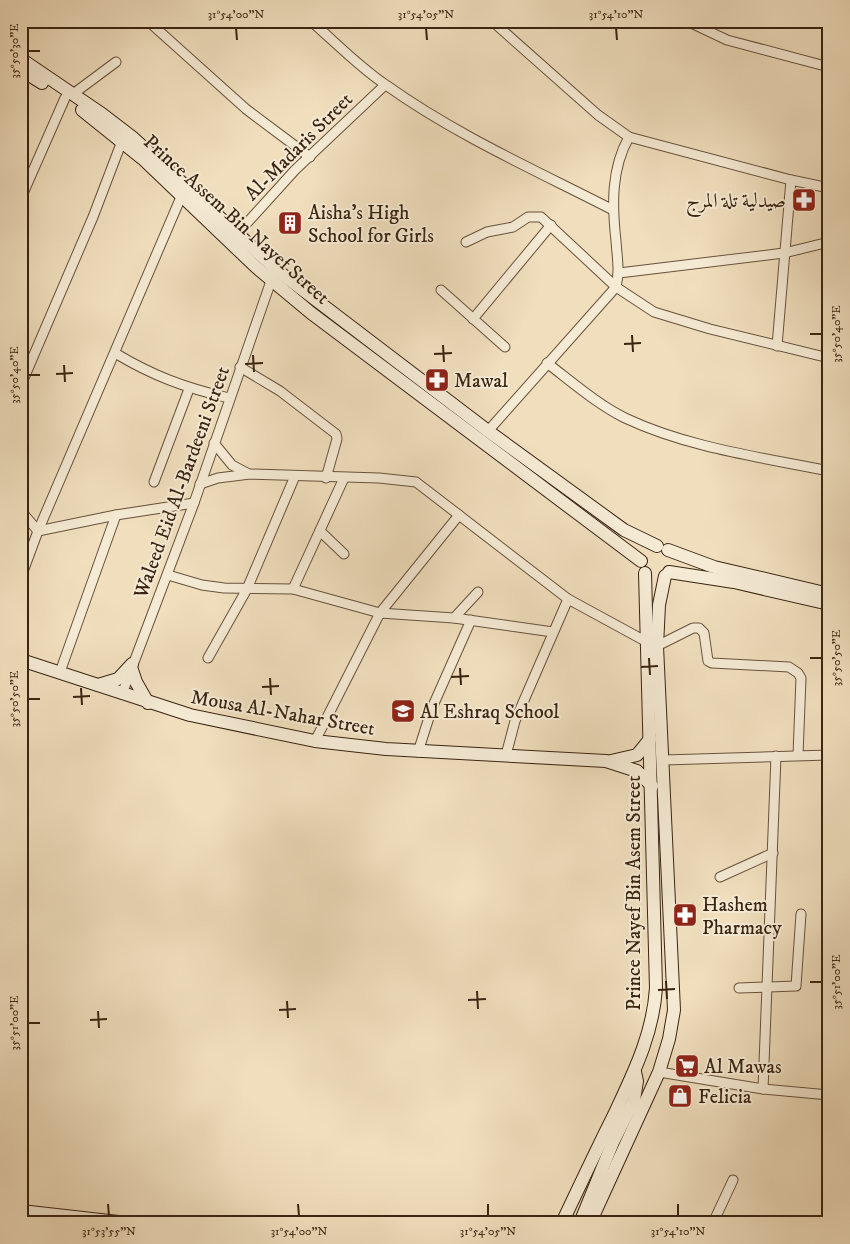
<svg xmlns="http://www.w3.org/2000/svg" width="850" height="1244" font-family="'IM FELL DW Pica',Amiri,serif">
<rect width="100%" height="100%" fill="#f0debd"/>
<filter id="stains"><feTurbulence type="fractalNoise" baseFrequency=".004" numOctaves="4"/><feColorMatrix values="0 0 0 0 .2 0 0 0 0 .09 0 0 0 0 .02 0 0 0 .5 -.17"/></filter>
<radialGradient id="worn" r=".72"><stop offset=".6" stop-color="#630" stop-opacity="0"/><stop offset="1" stop-color="#630" stop-opacity=".3"/></radialGradient>
<g fill="none" stroke-linecap="round" stroke-linejoin="round">
<defs>
<g id="street">
<path d="M 148,21 L 246,109 L 310,157"/>
<path d="M 311,21 C 335,42 359,67 386,85 C 456,135 537,171 613,210"/>
<path d="M 492,21 L 598,115 L 629,137 L 791,180 L 829,188"/>
<path d="M 687,21 L 727,40 L 829,67"/>
<path d="M 73,94 L 116,62"/>
<path d="M 21,198 L 65,98"/>
<path d="M 237,234 L 295,170 L 385,85"/>
<path d="M 466,242 L 487,232 L 513,227 L 528,217 L 541,217 L 616,287 L 654,312 L 710,329 L 829,358"/>
<path d="M 619,273 L 784,253 L 829,242"/>
<path d="M 441,290 L 505,347"/>
<path d="M 473,319 L 551,225"/>
<path d="M 777,346 L 791,180"/>
<path d="M 115,353 C 153,376 186,388 229,398"/>
<path d="M 547,363 C 572,382 597,404 625,418 C 689,448 760,457 829,471"/>
<path d="M 240,367 L 280,391 L 336,434 L 337,439 L 326,478"/>
<path d="M 21,385 L 93,217 L 122,141"/>
<path d="M 488,431 L 616,287 C 620,271 617,257 616,241 C 612,205 611,169 629,137"/>
<path d="M 214,443 L 232,465 L 247,473"/>
<path d="M 154,482 L 189,389"/>
<path d="M 200,484 L 218,478 L 250,474 L 379,478 L 416,482 L 568,599 L 647,642"/>
<path d="M 21,511 L 38,531 L 116,515 L 194,503"/>
<path d="M 320,531 L 344,554"/>
<path d="M 168,575 L 202,585 L 224,588 L 293,589 L 380,613 L 454,618 L 553,632"/>
<path d="M 21,577 L 38,531 L 181,197"/>
<path d="M 293,589 L 344,478"/>
<path d="M 454,618 L 478,592"/>
<path d="M 657,646 L 693,628 L 699,628 L 704,633 L 708,661 L 712,663 L 789,667 L 798,673 L 801,678 L 798,755"/>
<path d="M 208,658 L 247,589 L 295,476"/>
<path d="M 60,672 L 116,515"/>
<path d="M 122,694 L 194,503 L 271,281"/>
<path d="M 315,741 L 380,613 L 459,515"/>
<path d="M 418,752 L 432,708 L 471,620"/>
<path d="M 506,755 L 515,721 L 568,599"/>
<path d="M 664,760 L 829,755"/>
<path d="M 720,877 L 773,853"/>
<path d="M 739,988 L 796,986 L 801,914"/>
<path d="M 659,1072 L 763,1089 L 829,1095"/>
<path d="M 763,1089 L 776,756"/>
<path d="M 713,1223 L 733,1180"/>
</g>
<g id="secondary">
<path d="M 21,59 L 102,114 L 132,137 L 278,271 L 488,431 L 624,530 L 657,546"/>
<path d="M 21,70 L 42,83"/>
<path d="M 82,110 L 143,159 L 256,267 L 311,313 L 641,561"/>
<path d="M 668,550 L 714,567 L 829,594"/>
<path d="M 669,572 L 734,582 L 829,604"/>
<path d="M 21,660 L 190,715 L 315,741 L 386,749 L 606,761 L 637,771 L 652,786"/>
<path d="M 131,667 L 136,682 L 148,703"/>
<path d="M 98,685 L 118,679 L 132,664"/>
<path d="M 611,761 L 637,755 L 650,739"/>
<path d="M 21,1211 L 127,1223"/>
<path d="M 562,1223 C 579,1187 596,1151 614,1115 C 633,1074 653,1035 656,988 L 645,573"/>
<path d="M 580,1223 L 613,1142 L 634,1100 L 637,1081 L 635,1072"/>
<path d="M 590,1223 L 659,1072 L 669,1039 L 674,1010 L 657,646 L 659,605 L 665,576"/>
</g>
<path id="primary" d="M 21,1220 L 41,1223"/>
</defs>
<use href="#street" stroke="#68523c" stroke-width="11"/>
<use href="#secondary" stroke="#3a2411" stroke-width="14"/>
<use href="#primary" stroke="#3a2411" stroke-width="16"/>
<use href="#street" stroke="#f5ead4" stroke-width="9"/>
<use href="#secondary" stroke="#f5ead4" stroke-width="12"/>
<use href="#primary" stroke="#f0debd" stroke-width="14"/>
</g>
<path fill="none" stroke="#3a2411" stroke-width="2" d="M 236,28 L 237,40M 426,28 L 427,40M 616,28 L 617,40M 28,51 L 40,51M 810,334 L 822,334M 632,335 L 633,352M 624,344 L 641,343M 443,345 L 444,362M 434,354 L 452,353M 253,355 L 254,372M 245,364 L 263,363M 64,365 L 65,382M 56,374 L 73,373M 28,375 L 40,375M 649,658 L 650,675M 810,658 L 822,658M 641,667 L 658,666M 460,668 L 461,685M 451,677 L 469,676M 270,678 L 271,695M 262,687 L 279,686M 81,688 L 82,705M 73,697 L 90,696M 28,699 L 40,699M 666,981 L 667,999M 810,982 L 822,982M 658,990 L 675,989M 477,991 L 478,1009M 468,1000 L 486,999M 287,1001 L 288,1018M 279,1010 L 296,1009M 98,1011 L 99,1028M 90,1020 L 107,1019M 28,1023 L 40,1023M 108,1204 L 109,1216M 298,1204 L 299,1216M 488,1204 L 488,1216M 678,1204 L 678,1216"/>
<defs>
<symbol id="pharmacy-square" viewBox="-11 -11 22 22"><rect x="-9" y="-9" width="18" height="18" rx="4" fill="#8f2418" stroke="#f5ead4"/><path d="M-2-6h4v4h4v4h-4v4h-4v-4h-4v-4h4Z" fill="#fff"/></symbol>
<symbol id="building-square" viewBox="-11 -11 22 22"><rect x="-9" y="-9" width="18" height="18" rx="4" fill="#8f2418" stroke="#f5ead4"/><path d="M-4-6H4V6H1V3H-1V6H-4ZM-2.5-4.3h1.7v1.8h-1.7ZM.8-4.3h1.7v1.8H.8ZM-2.5-1h1.7V.8h-1.7ZM.8-1h1.7V.8H.8Z" fill="#fff"/></symbol>
<symbol id="school-square" viewBox="-11 -11 22 22"><rect x="-9" y="-9" width="18" height="18" rx="4" fill="#8f2418" stroke="#f5ead4"/><path d="M0-5L7-2L0 1L-7-2ZM-4 1L0 2.5L4 1V4Q0 6-4 4Z" fill="#fff"/></symbol>
<symbol id="supermarket-square" viewBox="-11 -11 22 22"><rect x="-9" y="-9" width="18" height="18" rx="4" fill="#8f2418" stroke="#f5ead4"/><path d="M-6-5.5h2.5l.6 2H6L4.5 2H-2.5L-4.4-4H-6ZM-1.5 3.2a1.3 1.3 0 1 0 .1 0ZM3 3.2a1.3 1.3 0 1 0 .1 0Z" fill="#fff"/></symbol>
<symbol id="shop-square" viewBox="-11 -11 22 22"><rect x="-9" y="-9" width="18" height="18" rx="4" fill="#8f2418" stroke="#f5ead4"/><path d="M-5-2.5h2.3a2.7 3.5 0 0 1 5.4 0H5L5.5 6h-11ZM-1.5-2.5h3a1.5 2.3 0 0 0-3 0Z" fill="#fff"/></symbol>
</defs>
<g fill-rule="evenodd">
<use href="#pharmacy-square" x="790" y="186" width="28" height="28"/>
<use href="#building-square" x="276" y="209" width="28" height="28"/>
<use href="#pharmacy-square" x="423" y="366" width="28" height="28"/>
<use href="#school-square" x="389" y="697" width="28" height="28"/>
<use href="#pharmacy-square" x="671" y="901" width="28" height="28"/>
<use href="#supermarket-square" x="673" y="1052" width="28" height="28"/>
<use href="#shop-square" x="666" y="1082" width="28" height="28"/>
</g>
<g text-anchor="middle" stroke-width="4" stroke-linejoin="round" paint-order="stroke">
<g font-size="20" fill="#3a2411" stroke="#f5ead4">
<text transform="translate(298 146) rotate(-45)" y="7">Al-Madaris Street</text>
<text transform="translate(237 219) rotate(42)" y="7">Prince Assem Bin Nayef Street</text>
<text transform="translate(181 482) rotate(-70)" y="7">Waleed Eid Al-Bardeeni Street</text>
<text transform="translate(283 712) rotate(10)" y="7">Mousa Al-Nahar Street</text>
<text transform="translate(633 893) rotate(-90)" y="7">Prince Nayef Bin Asem Street</text>
</g>
<g font-size="20" fill="#3a2411" stroke="#f5ead4" text-anchor="start">
<text x="786" y="207" text-anchor="end">صيدلية تلة المرج</text>
<text x="308" y="219">Aisha's High<tspan x="308" dy="23">School for Girls</tspan></text>
<text x="454" y="387">Mawal</text>
<text x="420" y="718">Al Eshraq School</text>
<text x="702" y="911">Hashem<tspan x="702" dy="23">Pharmacy</tspan></text>
<text x="704" y="1073">Al Mawas</text>
<text x="698" y="1103">Felicia</text>
</g>
</g>
<rect width="850" height="1244" fill="none" stroke="#f0debd" stroke-width="55"/>
<rect x="28" y="28" width="794" height="1188" fill="none" stroke="#3a2411" stroke-width="2"/>
<g font-size="12" text-anchor="middle" fill="#3a2411">
<text x="236" y="18">31°54'00"N</text>
<text x="426" y="18">31°54'05"N</text>
<text x="616" y="18">31°54'10"N</text>
<text transform="translate(14 51) rotate(-90)" y="4">35°50'30"E</text>
<text transform="translate(836 334) rotate(-90)" y="4">35°50'40"E</text>
<text transform="translate(14 375) rotate(-90)" y="4">35°50'40"E</text>
<text transform="translate(836 658) rotate(-90)" y="4">35°50'50"E</text>
<text transform="translate(14 699) rotate(-90)" y="4">35°50'50"E</text>
<text transform="translate(836 982) rotate(-90)" y="4">35°51'00"E</text>
<text transform="translate(14 1023) rotate(-90)" y="4">35°51'00"E</text>
<text x="109" y="1235">31°53'55"N</text>
<text x="299" y="1235">31°54'00"N</text>
<text x="488" y="1235">31°54'05"N</text>
<text x="678" y="1235">31°54'10"N</text>
</g>
<rect width="100%" height="100%" filter="url(#stains)"/>
<rect width="100%" height="100%" fill="url(#worn)"/>
</svg>
